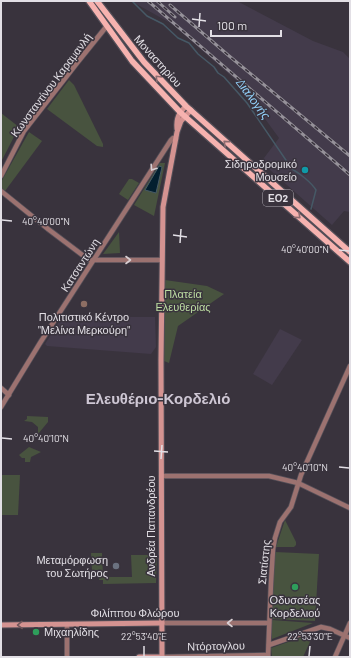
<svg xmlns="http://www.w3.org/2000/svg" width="351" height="658" font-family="Barlow,sans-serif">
<rect width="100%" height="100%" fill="#39333d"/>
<g fill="#433b4b">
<path d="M 131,1 L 237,1 L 313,41 L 343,52 L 350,59 L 350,212 L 344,211 L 332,225 L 261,162 L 279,138 L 239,83 L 172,24 Z"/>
<path d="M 62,317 L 155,317 L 156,347 L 151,354 L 47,346 L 45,344 Z"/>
<path d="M 280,329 L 302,340 L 272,385 L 253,374 Z"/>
</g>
<g fill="#48533f">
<path d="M 69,80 L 74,85 L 103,144 L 103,147 L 97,146 L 47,109 Z"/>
<path d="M 1,113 L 19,127 L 1,162 Z"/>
<path d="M 29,132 L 42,141 L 5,191 L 1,188 L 1,182 Z"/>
<path d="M 160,163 L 165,163 L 154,216 L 134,205 Z"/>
<path d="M 129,179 L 132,179 L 139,183 L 128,200 L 119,194 Z"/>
<path d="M 119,232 L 120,253 L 103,254 Z"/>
<path d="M 165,280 L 207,286 L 224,294 L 178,326 L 169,363 L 164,361 Z"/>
<path d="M 27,416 L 48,417 L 48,422 L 38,434 L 38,427 L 32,422 L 24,421 L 27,419 Z"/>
<path d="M 29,447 L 41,452 L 31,457 L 30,462 L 25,462 L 25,458 L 22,458 L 19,455 Z"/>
<path d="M 1,475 L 20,475 L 18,515 L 1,515 Z"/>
<path d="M 285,520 L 296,542 L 296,545 L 294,547 L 276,547 Z"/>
<path d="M 275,552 L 319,554 L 315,621 L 271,619 Z"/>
<path d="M 91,553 L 102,553 L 103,577 L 132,577 L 131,555 L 157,555 L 156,583 L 103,584 L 103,580 L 99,580 L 98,570 L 92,570 Z"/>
<path d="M 272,620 L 313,623 L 272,639 Z"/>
<path d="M 314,633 L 303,657 L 272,657 L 271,648 Z"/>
</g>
<path fill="#031f2f" stroke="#465966" d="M 159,166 L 162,167 L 156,193 L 145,190 Z"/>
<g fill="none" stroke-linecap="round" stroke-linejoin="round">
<path stroke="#465966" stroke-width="1.5" d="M 132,1 L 147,16 L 163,24 L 178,38 L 189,43 L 198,54 L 214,67 L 218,73 L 224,77 L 247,103 L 292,169 C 299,173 311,182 316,190 L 311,209"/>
<defs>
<g id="tertiary">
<path d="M 1,176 L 24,131 L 77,63 L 106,27"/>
<path d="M 1,191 L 48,229 L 89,260 L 162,260"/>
<path d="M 1,388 L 9,395"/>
<path d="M 1,407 L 40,343 L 171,140 L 173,138 L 176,139"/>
<path d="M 161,476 L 269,476 L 298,483 L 350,508"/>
<path d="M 162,623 L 269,623"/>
<path d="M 67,624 L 67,657"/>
<path d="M 269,645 L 321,627 L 330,629 L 350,638"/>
<path d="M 162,657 L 268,655"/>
<path d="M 268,657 L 271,583 L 273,549 L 275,538 L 280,522 L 291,507 L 301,475 L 350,366"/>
<path d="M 335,657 L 350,623"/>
</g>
<g id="secondary">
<path d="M 177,129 C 176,118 179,113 186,106"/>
<path d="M 1,625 L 162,623"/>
<path d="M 139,657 L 162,657 L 161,360 L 163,207 L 177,132 L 181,121 L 191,110"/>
</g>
<g id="primary">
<path d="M 89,1 L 132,61 L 180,112 L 350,262"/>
<path d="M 97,1 L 144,62 L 186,106 L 350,252"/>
</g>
</defs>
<use href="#tertiary" stroke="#544f58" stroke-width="6"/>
<use href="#secondary" stroke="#544f58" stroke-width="7"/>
<use href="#primary" stroke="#544f58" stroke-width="8"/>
<use href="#tertiary" stroke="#9c7270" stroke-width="4.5"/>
<use href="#secondary" stroke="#d49391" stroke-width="5"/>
<use href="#primary" stroke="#f6b2af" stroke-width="5.5"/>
<defs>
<g id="rail">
<path d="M 148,1 L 350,175"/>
<path d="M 157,1 L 175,17"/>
<path d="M 170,5 L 228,55 L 350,156"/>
</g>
</defs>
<use href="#rail" stroke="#959199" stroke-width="3"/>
<use href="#rail" stroke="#39333d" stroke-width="1.5" stroke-dasharray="4.5" stroke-linecap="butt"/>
</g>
<defs><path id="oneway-chevron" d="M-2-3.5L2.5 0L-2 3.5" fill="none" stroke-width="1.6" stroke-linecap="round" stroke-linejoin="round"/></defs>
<g stroke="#8e6c70">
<use href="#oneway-chevron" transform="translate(158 78) rotate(-135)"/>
<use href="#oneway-chevron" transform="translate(226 143) rotate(-138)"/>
<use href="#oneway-chevron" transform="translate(298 216) rotate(42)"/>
</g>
<g stroke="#d8cfd3">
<use href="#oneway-chevron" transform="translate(153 168) rotate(123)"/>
<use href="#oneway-chevron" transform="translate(128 260)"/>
<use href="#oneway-chevron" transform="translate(230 623) rotate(180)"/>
</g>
<use stroke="#6f555a" href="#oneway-chevron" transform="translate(20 625) rotate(179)"/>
<path fill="none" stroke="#e2dfe5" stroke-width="1.5" d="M 192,19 L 206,21M 199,27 L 200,13M 2,220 L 12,221M 173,235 L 187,237M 180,243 L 181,229M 339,250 L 349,251M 2,438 L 12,439M 154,451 L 168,452M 161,459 L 162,445M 339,467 L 349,468M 144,656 L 144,646M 309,656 L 310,646"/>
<circle fill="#0f9aa8" stroke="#39333d" stroke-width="1.5" cx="305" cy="170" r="4"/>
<circle fill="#8d6e63" stroke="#39333d" stroke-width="1.5" cx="84" cy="304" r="4"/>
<circle fill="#6b7280" stroke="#39333d" stroke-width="1.5" cx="116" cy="566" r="4"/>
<g fill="#2e9e5b" stroke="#39333d" stroke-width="1.5">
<circle cx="295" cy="587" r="4"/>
<circle cx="36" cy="632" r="4"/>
</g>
<g text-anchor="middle" stroke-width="3" stroke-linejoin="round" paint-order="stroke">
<rect fill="#39333d" stroke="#afabb3" stroke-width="1" x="263" y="190" width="30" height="16" rx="3"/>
<g font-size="10" font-weight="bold" fill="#e2dfe5">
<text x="278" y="202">ΕΟ2</text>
</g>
<g font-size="11" fill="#e2dfe5" stroke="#39333d">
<text transform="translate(158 61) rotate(48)" y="4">Μοναστηρίου</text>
<text transform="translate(51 85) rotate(-53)" y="4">Κωνσταντίνου Καραμανλή</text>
<text transform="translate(80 265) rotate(-57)" y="4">Κατσαντώνη</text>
<text transform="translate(151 526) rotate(-90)" y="4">Ανδρέα Παπανδρέου</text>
<text transform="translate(264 562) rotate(-84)" y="4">Σιατίστης</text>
<text x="135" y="617">Φιλίππου Φλώρου</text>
<text transform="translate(216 646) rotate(-1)" y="4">Ντόρτογλου</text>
</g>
<g font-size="11" fill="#e2dfe5" stroke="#39333d" text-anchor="end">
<text x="297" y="168">Σιδηροδρομικό<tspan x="297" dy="13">Μουσείο</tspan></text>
<text x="84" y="321" text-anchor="middle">Πολιτιστικό Κέντρο<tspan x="84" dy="13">"Μελίνα Μερκούρη"</tspan></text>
<text x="108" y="564">Μεταμόρφωση<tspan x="108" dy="13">του Σωτήρος</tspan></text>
<text x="295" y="604" text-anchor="middle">Οδυσσέας<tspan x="295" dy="13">Κορδελιού</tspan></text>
<text x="44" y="636" text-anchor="start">Μιχαηλίδης</text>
</g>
<g font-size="11" fill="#bddea2" stroke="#39333d">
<text x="183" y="298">Πλατεία<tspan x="183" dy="13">Ελευθερίας</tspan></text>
</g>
<g font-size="12" font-style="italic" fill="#93d3fd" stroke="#39333d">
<text transform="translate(253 99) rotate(53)" y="4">Διαλογής</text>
</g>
<g font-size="15" font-weight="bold" fill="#cec7d4" stroke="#39333d">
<text x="158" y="404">Ελευθέριο-Κορδελιό</text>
</g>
</g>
<g font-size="10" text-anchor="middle" fill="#e2dfe5" stroke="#39333d" stroke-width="3" stroke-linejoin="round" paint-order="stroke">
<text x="46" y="225">40°40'00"N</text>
<text x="305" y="253">40°40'00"N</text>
<text x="46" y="442">40°40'10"N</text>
<text x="305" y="471">40°40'10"N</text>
<text x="144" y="640">22°53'40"E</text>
<text x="310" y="640">22°53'30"E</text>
</g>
<rect width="351" height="658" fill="none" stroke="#e2dfe5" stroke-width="4"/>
<path d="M211 30v6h70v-6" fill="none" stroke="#e2dfe5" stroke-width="2"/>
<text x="217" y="30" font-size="12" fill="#e2dfe5" stroke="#39333d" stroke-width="3" paint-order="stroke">100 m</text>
</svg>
